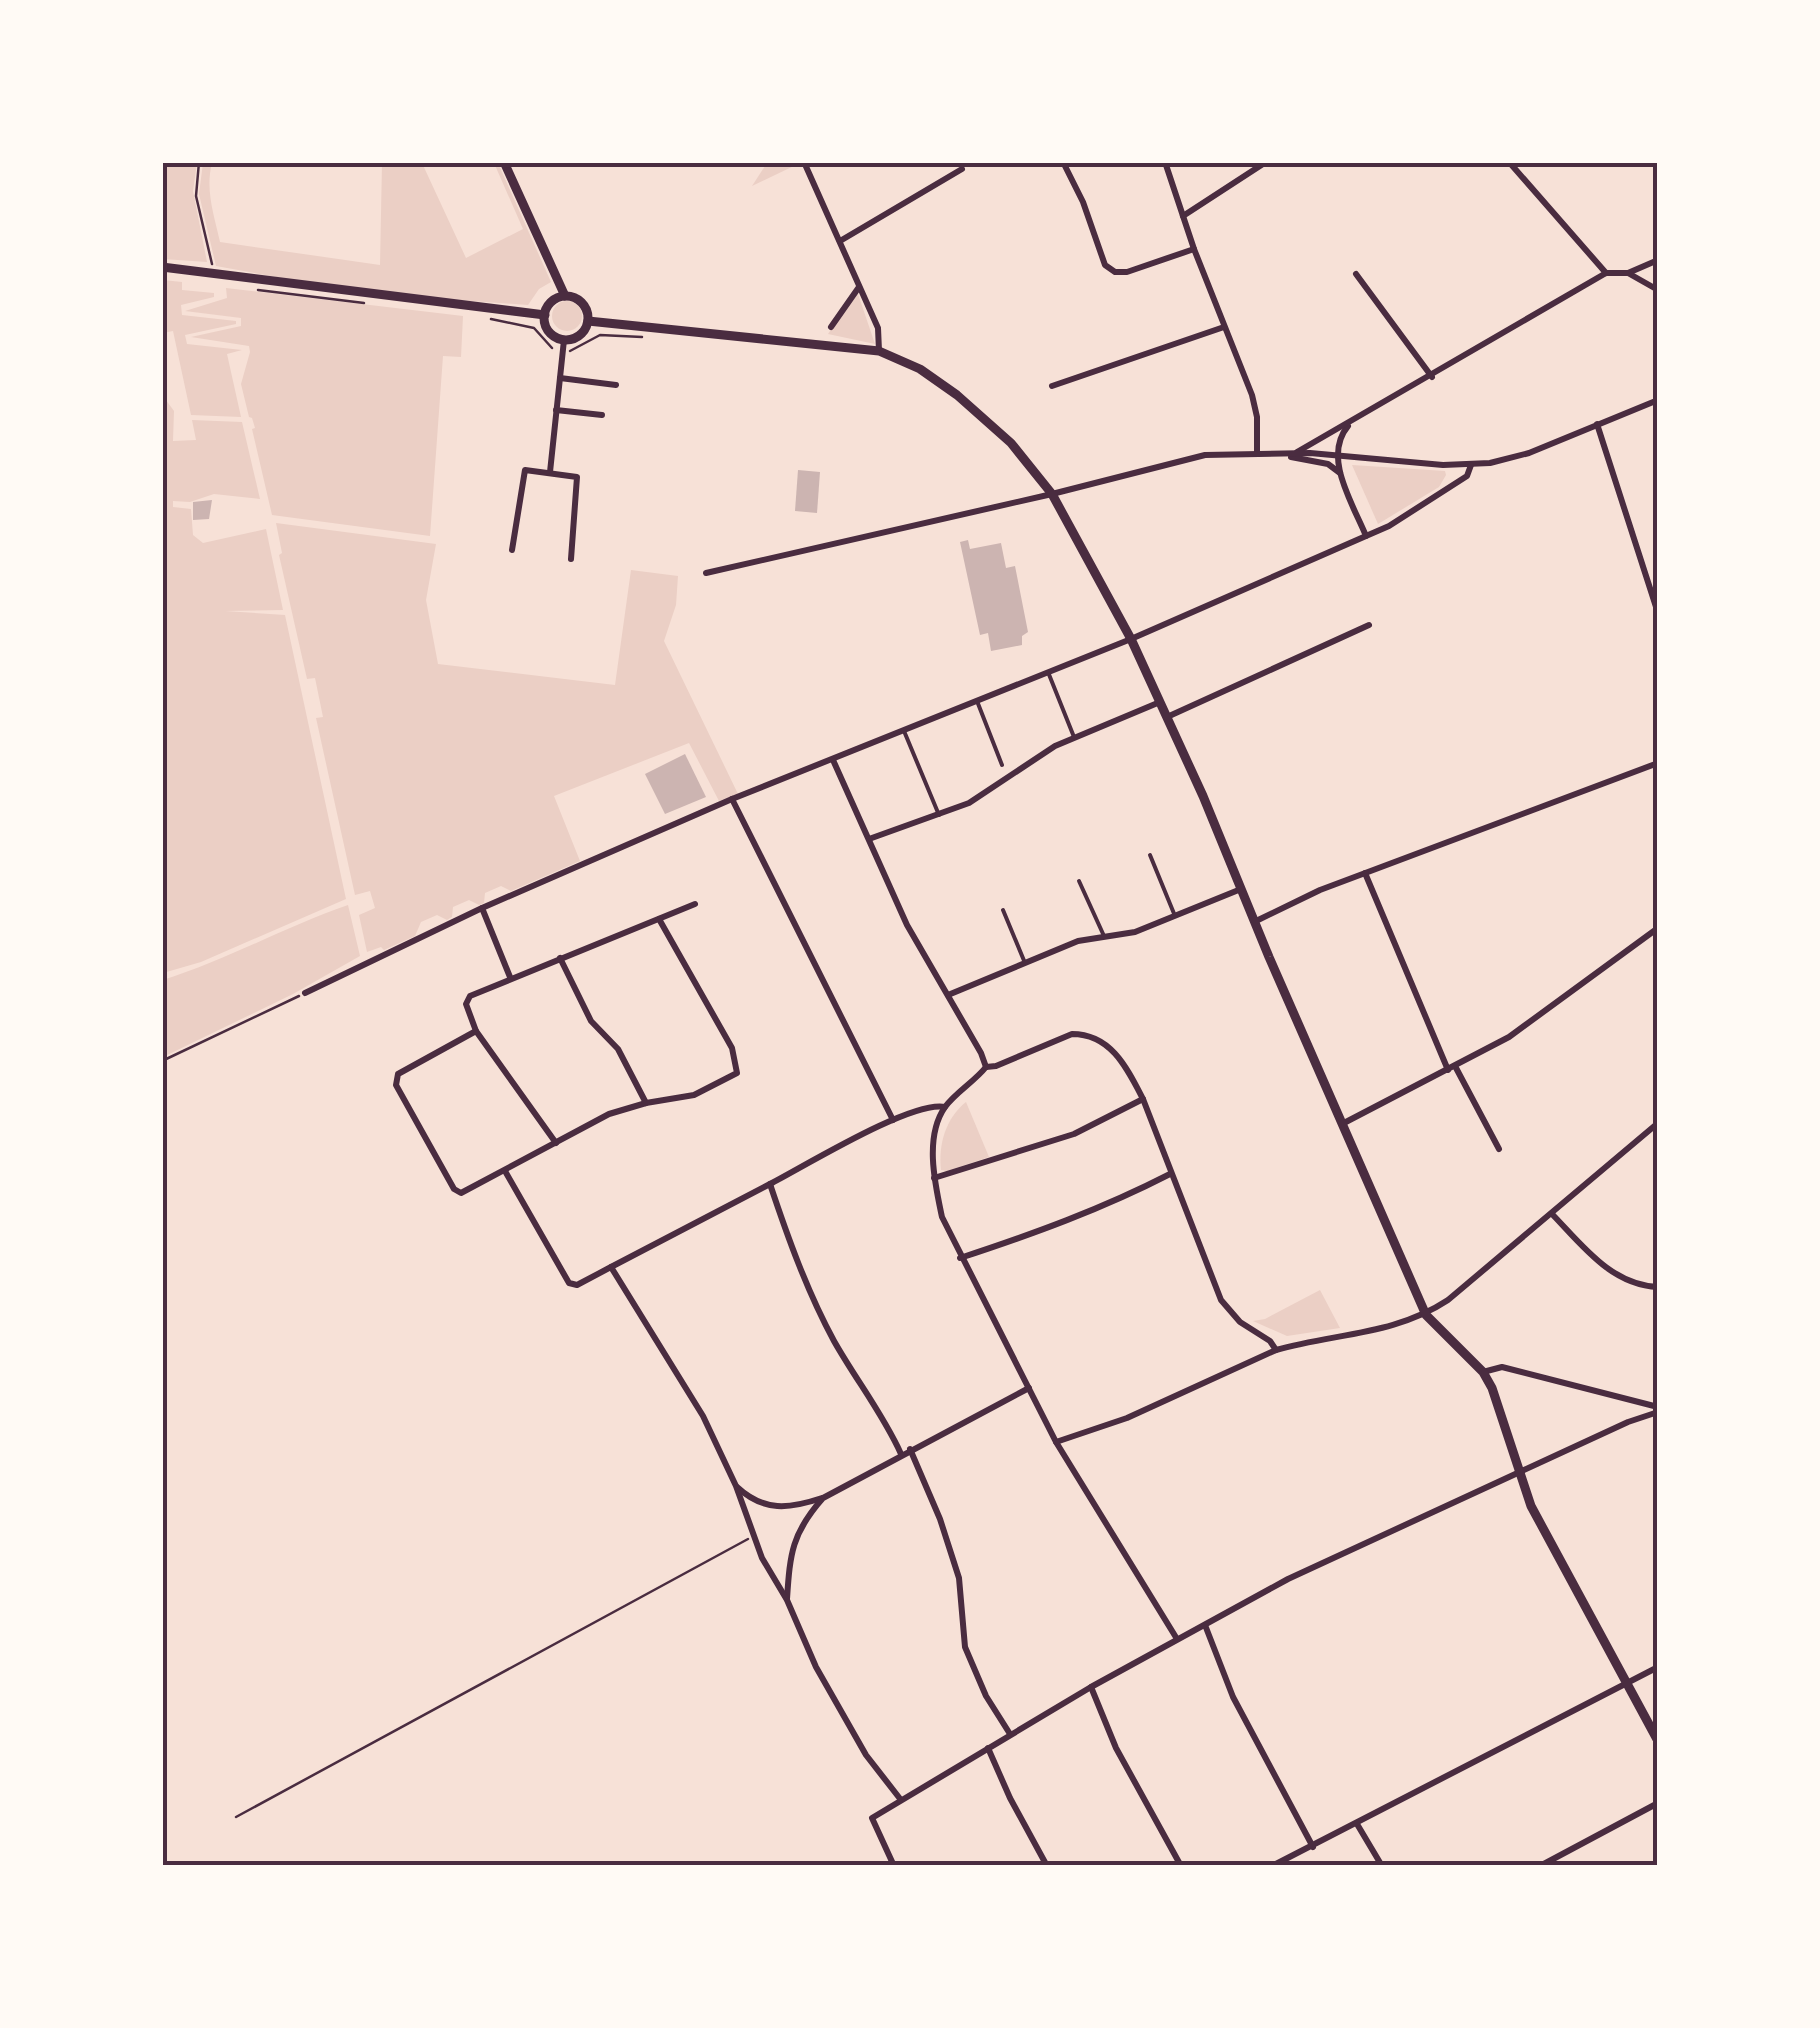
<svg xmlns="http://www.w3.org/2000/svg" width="1820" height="2028" font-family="'Libre Baskerville',serif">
<rect width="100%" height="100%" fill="#f7e1d7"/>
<g fill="#ebcfc5">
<path d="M 163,162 L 197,163 L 193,191 L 207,262 L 163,259 Z"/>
<path d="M 203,163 L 212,163 C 205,190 214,215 220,242 L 380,265 L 382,163 L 422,163 L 466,258 L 523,229 L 494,163 L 498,163 L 551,282 L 539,289 L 528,305 L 443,299 L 293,280 L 216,266 L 199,194 Z"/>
<path d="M 767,163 L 797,162 L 798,164 L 752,186 Z"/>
<path d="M 163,280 L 182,282 L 182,290 L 214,293 L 214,297 L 181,305 L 182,315 L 236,321 L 236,324 L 185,335 L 187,344 L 242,350 L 227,354 L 241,417 L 191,415 L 173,331 L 163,333 Z"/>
<path d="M 226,288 L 463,316 L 461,357 L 443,356 L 430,536 L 272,515 L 252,429 L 255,428 L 252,418 L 249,417 L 241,384 L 250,352 L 249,346 L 191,337 L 241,326 L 241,318 L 185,311 L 227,298 Z"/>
<path d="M 857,291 L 875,344 L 828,334 Z"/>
<circle cx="567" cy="316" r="15"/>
<path d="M 163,396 L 174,411 L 173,441 L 196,440 L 192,420 L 242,422 L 260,499 L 214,494 L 190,502 L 173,501 L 173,507 L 191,509 L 193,535 L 203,543 L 266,529 L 283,610 L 225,611 L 285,615 L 346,899 L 201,962 L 163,973 Z"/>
<path d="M 1352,465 L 1445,471 L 1446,475 L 1439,487 L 1378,524 Z"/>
<path d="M 276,523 L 436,544 L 426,600 L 438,664 L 615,685 L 631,570 L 678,576 L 676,605 L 664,641 L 738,794 L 719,801 L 689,743 L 554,796 L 580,861 L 511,891 L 501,886 L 485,893 L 484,903 L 479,905 L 469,900 L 453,907 L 452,917 L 447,920 L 437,915 L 421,922 L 415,936 L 384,950 L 381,947 L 367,952 L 359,915 L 375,908 L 370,891 L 355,895 L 316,718 L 323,717 L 315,678 L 307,679 L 279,555 L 282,553 Z"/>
<path d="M 348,905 L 360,956 L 293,994 L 163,1057 L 163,980 C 226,960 285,927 348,905 Z"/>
<path d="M 966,1102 L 989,1157 L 947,1171 L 941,1170 C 938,1144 946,1118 966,1102 Z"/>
<path d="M 1320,1290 L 1340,1328 L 1287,1336 L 1253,1321 L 1265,1319 Z"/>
</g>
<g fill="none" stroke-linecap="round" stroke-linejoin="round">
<path stroke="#dcb8b0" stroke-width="4" d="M 162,165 L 165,162"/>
</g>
<g fill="#ccb4b1">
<path d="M 798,470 L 820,472 L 817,513 L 795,511 Z"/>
<path d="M 212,500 L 209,519 L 193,520 L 193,502 Z"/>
<path d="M 968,540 L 970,549 L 1001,543 L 1006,568 L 1015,566 L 1028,632 L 1022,636 L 1022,645 L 991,651 L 988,633 L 980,635 L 960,542 Z"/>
<path d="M 685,754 L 706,797 L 665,814 L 645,774 Z"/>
</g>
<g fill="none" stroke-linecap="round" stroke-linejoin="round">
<g stroke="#4a2c40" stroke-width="2.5">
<path d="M 199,162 L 196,196 L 212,264"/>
<path d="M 258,290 L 364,303"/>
<path d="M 491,319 L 534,328 L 552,348"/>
<path d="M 570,351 L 600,335 L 642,337"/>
<path d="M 162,1061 L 299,996"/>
<path d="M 236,1817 L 748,1539"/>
</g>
<g stroke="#4a2c40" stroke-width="4">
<path d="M 1048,672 L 1074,737"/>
<path d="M 977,701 L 1002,765"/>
<path d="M 904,731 L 939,815"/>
<path d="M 1150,855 L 1175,916"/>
<path d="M 1079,881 L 1104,936"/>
<path d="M 1003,910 L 1025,963"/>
</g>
<g stroke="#4a2c40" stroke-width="6">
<path d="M 804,162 L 878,328 L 879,351"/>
<path d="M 1063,162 L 1083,202 L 1105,265 L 1115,272 L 1127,272 L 1194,249"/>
<path d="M 1165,162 L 1194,249 L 1252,395 L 1257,417 L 1257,453"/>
<path d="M 1509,162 L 1606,273"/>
<path d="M 1183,216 L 1266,162"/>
<path d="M 840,241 L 962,169"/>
<path d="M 1628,273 L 1658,260"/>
<path d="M 1356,274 L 1432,377"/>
<path d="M 831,327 L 859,287"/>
<path d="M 560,378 L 616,385"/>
<path d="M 1052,386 L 1224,327"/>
<path d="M 556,410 L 602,415"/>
<path d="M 1597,424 L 1658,613"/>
<path d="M 1348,426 C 1322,457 1353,504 1366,536"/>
<path d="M 1297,452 L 1606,273 L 1628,273 L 1658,290"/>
<path d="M 1291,457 L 1328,464 L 1340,473"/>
<path d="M 550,472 L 564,340"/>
<path d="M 512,550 L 525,470 L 577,477 L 571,559"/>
<path d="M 706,573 L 1052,494 L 1205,455 L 1310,453 L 1443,465 L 1490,463 L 1529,453 L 1658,400"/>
<path d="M 1167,717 L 1369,625"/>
<path d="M 833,760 L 907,925 L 981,1053 L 986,1067"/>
<path d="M 732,799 L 893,1120"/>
<path d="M 869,839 L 969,803 L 1055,746 L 1160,702"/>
<path d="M 1365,873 L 1448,1070"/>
<path d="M 482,908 L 510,977"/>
<path d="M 1254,922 L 1320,890 L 1658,763"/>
<path d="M 560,958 L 591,1021 L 618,1049 L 646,1103"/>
<path d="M 305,993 L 482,908 L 732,799 L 1131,639 L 1366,536 L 1389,526 L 1467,476 L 1471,465"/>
<path d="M 948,995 L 1078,941 L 1135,932 L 1241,889"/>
<path d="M 476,1031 L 398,1074 L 396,1085 L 454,1189 L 461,1193 L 609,1114 L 646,1103 L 694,1095 L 737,1073 L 732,1048 L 659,919"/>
<path d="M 1455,1066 L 1499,1149"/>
<path d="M 986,1067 C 974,1082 956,1092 945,1107 C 924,1137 935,1184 942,1217 L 1056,1442 L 1177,1639"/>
<path d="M 986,1067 L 996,1066 L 1072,1034 C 1111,1034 1127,1068 1143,1099 L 1221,1300 L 1240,1322 L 1270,1341 L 1276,1350"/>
<path d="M 1342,1124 L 1509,1037 L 1658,928"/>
<path d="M 556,1143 L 476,1031 L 466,1004 L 470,996 L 695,904"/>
<path d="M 505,1171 L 569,1283 L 577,1285 L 611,1267"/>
<path d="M 934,1178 L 1074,1134 L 1143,1099"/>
<path d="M 770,1184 C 805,1166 912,1100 945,1107"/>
<path d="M 1552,1214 C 1582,1245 1611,1285 1658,1287"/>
<path d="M 960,1258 C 1033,1234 1102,1209 1170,1174"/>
<path d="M 1483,1372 L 1502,1367 L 1658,1407"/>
<path d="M 1056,1442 L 1127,1418 L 1276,1350 C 1336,1333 1395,1335 1448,1300 L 1658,1123"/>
<path d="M 910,1449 L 940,1519 L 959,1578 L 965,1647 L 986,1696 L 1010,1734"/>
<path d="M 737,1487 C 764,1512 789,1509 822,1498"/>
<path d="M 787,1599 C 790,1553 792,1533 823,1498 L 1029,1388"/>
<path d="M 1205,1625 L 1233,1697 L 1313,1847"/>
<path d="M 1091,1687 L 1116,1748 L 1181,1866"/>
<path d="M 988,1748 L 1010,1798 L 1047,1866"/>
<path d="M 901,1800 L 866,1755 L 816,1667 L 787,1600 L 762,1558 L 736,1486 L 703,1416 L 611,1267 L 770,1184 C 788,1238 807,1291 834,1341 C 856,1380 883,1414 901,1454"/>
<path d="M 1357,1824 L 1382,1866"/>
<path d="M 894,1866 L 872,1818 L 1091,1687 L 1288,1579 L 1628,1422 L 1658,1412"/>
<path d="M 1272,1866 L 1658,1667"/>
<path d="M 1540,1866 L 1658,1803"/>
</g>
<g stroke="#4a2c40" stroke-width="9">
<path d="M 504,162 L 565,296"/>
<path d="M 162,267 L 545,315"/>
<circle cx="566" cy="318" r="22"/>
<path d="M 588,321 L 879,351 L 920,369 L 957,395 L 1011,443 L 1052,494 L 1131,639 L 1203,796 L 1269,957 L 1426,1315 L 1483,1372 L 1492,1388 L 1531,1506 L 1658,1741"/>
</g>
</g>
<rect width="1820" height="2028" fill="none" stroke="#fffaf5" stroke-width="330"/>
<rect x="165" y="165" width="1490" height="1698" fill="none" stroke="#4a2c40" stroke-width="4"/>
</svg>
